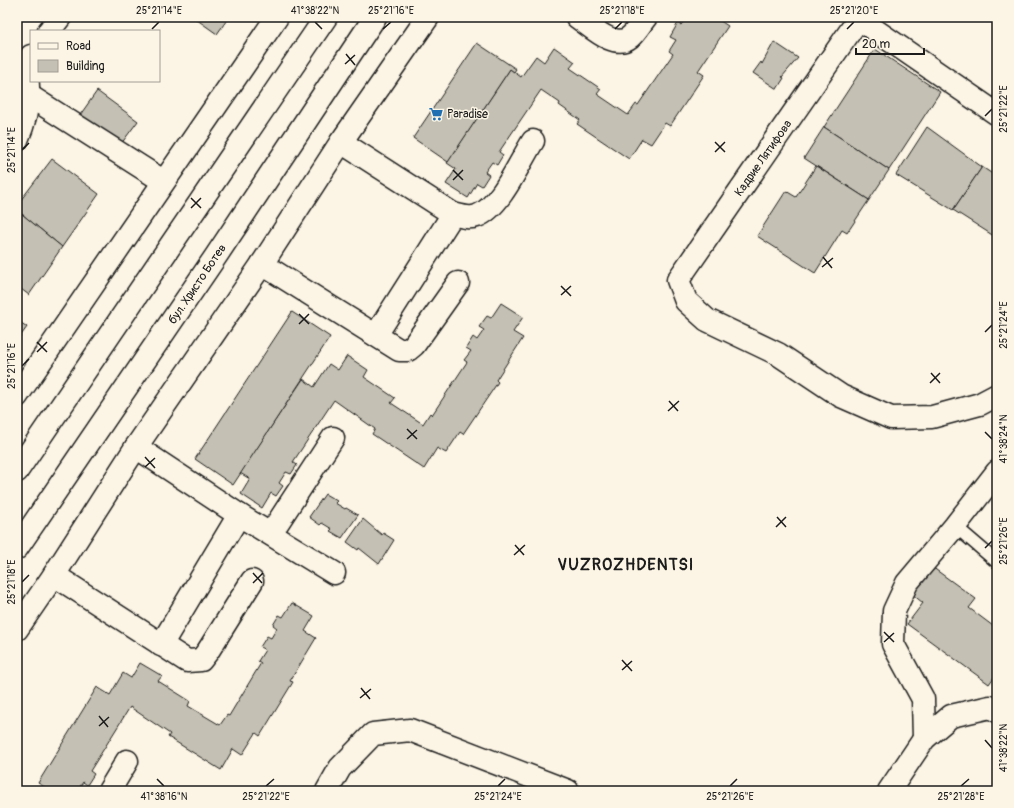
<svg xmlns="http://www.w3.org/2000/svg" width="1014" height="808" font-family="Pangolin,sans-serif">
<rect width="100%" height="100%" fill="#fcf5e5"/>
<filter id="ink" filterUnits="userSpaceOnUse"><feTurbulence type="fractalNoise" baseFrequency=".025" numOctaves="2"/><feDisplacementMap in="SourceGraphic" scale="8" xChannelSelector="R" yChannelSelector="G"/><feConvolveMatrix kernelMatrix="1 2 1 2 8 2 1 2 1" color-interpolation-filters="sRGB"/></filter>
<g filter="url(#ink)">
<g fill="#c4c0b3" stroke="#1c1c1c">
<path d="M 193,17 L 229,17 L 217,34 Z"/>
<path d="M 687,17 L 717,17 L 716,18 L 728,26 L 698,71 L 704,75 L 670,126 L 665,123 L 651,144 L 642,139 L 629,159 L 577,124 L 580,120 L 559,105 L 560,103 L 541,90 L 499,152 L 503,155 L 497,165 L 492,162 L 485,172 L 489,175 L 482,186 L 477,183 L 468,198 L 446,184 L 456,169 L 447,163 L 510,69 L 521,77 L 536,56 L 544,62 L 554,47 L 575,62 L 570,68 L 601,89 L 597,94 L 628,115 L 636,104 L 638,105 L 673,54 L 669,51 L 676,40 L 670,37 L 678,23 L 681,25 Z"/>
<path d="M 774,42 L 798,58 L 782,77 L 784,78 L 777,89 L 753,73 L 761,62 L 762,64 Z"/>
<path d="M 477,43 L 516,69 L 514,72 L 510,69 L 448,162 L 413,138 Z"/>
<path d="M 875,49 L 940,92 L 889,170 L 824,127 Z"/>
<path d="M 97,91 L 138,121 L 121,144 L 80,115 Z"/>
<path d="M 824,127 L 889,170 L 869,200 L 804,158 Z"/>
<path d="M 927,127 L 982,167 L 953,210 L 896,175 Z"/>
<path d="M 52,159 L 99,194 L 62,247 L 17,210 L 17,205 Z"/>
<path d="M 816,166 L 869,200 L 847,233 L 842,230 L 815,273 L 757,236 L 786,191 L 796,197 Z"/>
<path d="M 982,167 L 997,177 L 997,238 L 953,210 Z"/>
<path d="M 17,210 L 62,247 L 29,295 L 17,286 Z"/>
<path d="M 501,303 L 523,317 L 513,332 L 523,338 L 496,380 L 498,382 L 463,434 L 460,432 L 446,453 L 437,448 L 424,469 L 372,434 L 375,429 L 334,400 L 293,462 L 297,465 L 291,474 L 286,472 L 279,483 L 283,486 L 276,496 L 271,493 L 262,508 L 241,494 L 250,479 L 240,473 L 303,379 L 314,387 L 329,364 L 338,370 L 347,356 L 368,370 L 364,377 L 395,398 L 391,403 L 423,424 L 430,413 L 432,415 L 467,362 L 464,360 L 471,351 L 466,348 L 473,337 L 477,340 L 484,330 L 479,327 L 487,316 L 491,318 Z"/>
<path d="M 292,312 L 330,337 L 233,485 L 195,459 Z"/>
<path d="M 17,320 L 27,327 L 17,341 Z"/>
<path d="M 325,494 L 337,501 L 335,503 L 345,509 L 346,508 L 358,515 L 342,538 L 330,531 L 332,529 L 322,523 L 320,525 L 309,517 Z"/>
<path d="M 363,519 L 382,535 L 383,533 L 394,540 L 379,564 L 359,548 L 358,550 L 347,542 Z"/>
<path d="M 932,567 L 976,599 L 969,608 L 997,629 L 997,673 L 989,684 L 907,624 L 923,603 L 912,594 Z"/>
<path d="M 292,603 L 314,616 L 305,631 L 316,638 L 290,681 L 293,682 L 260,736 L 256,733 L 242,755 L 233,749 L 221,770 L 168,737 L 170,734 L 130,707 L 90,771 L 94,774 L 87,785 L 83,782 L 77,791 L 47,791 L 48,789 L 38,783 L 97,687 L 110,695 L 123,673 L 131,678 L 140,663 L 162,676 L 158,681 L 190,701 L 188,706 L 220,725 L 227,715 L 229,716 L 261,663 L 258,661 L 265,650 L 260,647 L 267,636 L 271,638 L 277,628 L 273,625 L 279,615 L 283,617 Z"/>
</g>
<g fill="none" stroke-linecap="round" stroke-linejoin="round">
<defs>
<path id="lane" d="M 955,526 L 997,562"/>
<g id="street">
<path d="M 577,17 C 591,26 614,50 630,37 C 636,32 641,23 646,17"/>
<path d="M 856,17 L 997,114"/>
<path d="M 860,17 L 678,280 L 686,301 L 707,320 L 778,354 L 841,396 L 891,418 L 932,417 L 980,404 L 997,395"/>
<path d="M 49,31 L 60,17"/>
<path d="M 17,88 L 163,181"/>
<path d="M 17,140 C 23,126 28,112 28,95 C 29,81 24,69 31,56"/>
<path d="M 341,142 L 453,214 C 461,216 469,219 477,216 C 500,208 520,161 533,141"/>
<path d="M 262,264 L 399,350 L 408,350 L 414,345 L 458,283"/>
<path d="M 376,335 L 453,214"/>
<path d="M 17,396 L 277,17"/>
<path d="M 136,447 L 239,515 L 334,573"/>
<path d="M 271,533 L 333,438"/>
<path d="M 54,575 L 187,661 L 201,660 L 208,651 L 252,581"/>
<path d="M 17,629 L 54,575 L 136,447 L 262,264 L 341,142 L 428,17"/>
<path d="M 161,645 L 239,515"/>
<path d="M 924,739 L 923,699 L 893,644 L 894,611 L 907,583 L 955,526 L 997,472"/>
<path d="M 109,791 L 127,761"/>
<path d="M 327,791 L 340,768 L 373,734 L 410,730 L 568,791"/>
<path d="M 889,791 L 924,739 L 951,716 L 990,707 L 997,711"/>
</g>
<g id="secondary">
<path d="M 17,471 L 326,17"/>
<path d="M 17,548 L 216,256 L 375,17"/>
</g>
</defs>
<use href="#lane" stroke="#1c1c1c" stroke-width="15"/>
<use href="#street" stroke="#1c1c1c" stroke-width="25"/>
<use href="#secondary" stroke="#1c1c1c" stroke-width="25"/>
<use href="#lane" stroke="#fcf5e5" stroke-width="12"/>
<use href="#street" stroke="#fcf5e5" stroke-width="22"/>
<use href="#secondary" stroke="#fcf5e5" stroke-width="22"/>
</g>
</g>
<path fill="none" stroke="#1c1c1c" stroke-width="1.5" d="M 315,22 L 322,29M 152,29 L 159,22M 383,29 L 391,22M 615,29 L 622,22M 847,29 L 854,22M 346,54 L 355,65M 345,64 L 355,55M 985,116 L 992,109M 715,142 L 725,152M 22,150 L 29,143M 715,152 L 725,142M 453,170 L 463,180M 453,180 L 463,170M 191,198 L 201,208M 191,208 L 201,198M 823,257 L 832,268M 822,267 L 833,258M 561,286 L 571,296M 561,295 L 571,286M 299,314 L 309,324M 299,324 L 309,314M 985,332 L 992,325M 37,342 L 47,352M 37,352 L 47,342M 22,366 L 29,359M 931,373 L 940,383M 930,383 L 940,373M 669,401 L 678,411M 668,411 L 679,401M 407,429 L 417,439M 985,432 L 992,439M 407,439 L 417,430M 145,457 L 155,468M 145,467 L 155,458M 777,517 L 786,527M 776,527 L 786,517M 515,545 L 524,555M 985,548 L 992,541M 514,555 L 525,545M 253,573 L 262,583M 22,582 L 29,575M 253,583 L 263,573M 884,632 L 894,642M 884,642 L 894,633M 622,660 L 632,671M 622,670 L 632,661M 361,688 L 370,699M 360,698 L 371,689M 99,716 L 108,727M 99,726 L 109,717M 985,740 L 992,748M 157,779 L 164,786M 266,786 L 274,779M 498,786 L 505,779M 730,786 L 737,779M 961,786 L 969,779"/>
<defs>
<symbol id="supermarket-bare" viewBox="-9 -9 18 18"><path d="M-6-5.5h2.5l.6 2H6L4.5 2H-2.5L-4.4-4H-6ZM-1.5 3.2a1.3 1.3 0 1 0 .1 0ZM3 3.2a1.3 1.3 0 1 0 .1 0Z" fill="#1f6fb2" stroke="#fcf5e5" stroke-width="2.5" paint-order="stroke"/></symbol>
</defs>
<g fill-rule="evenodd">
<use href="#supermarket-bare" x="426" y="104" width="20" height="20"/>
</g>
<g text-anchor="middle" stroke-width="3" stroke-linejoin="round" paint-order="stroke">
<g font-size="12" fill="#1c1c1c" stroke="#fcf5e5" text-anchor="start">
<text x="447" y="118">Paradise</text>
</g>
<g font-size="12" fill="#1c1c1c" stroke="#fcf5e5">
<text transform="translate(763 158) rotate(-55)" y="4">Кадрие Лятифова</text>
<text transform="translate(197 284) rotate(-56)" y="4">бул. Христо Ботев</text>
</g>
<g font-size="16" font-weight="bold" letter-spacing="1" fill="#1c1c1c" stroke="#fcf5e5">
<text x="626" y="570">VUZROZHDENTSI</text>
</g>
</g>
<rect width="1014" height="808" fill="none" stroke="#fcf5e5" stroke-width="44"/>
<rect x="30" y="30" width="130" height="52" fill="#fcf5e5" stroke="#a29e95"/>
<rect x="38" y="43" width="20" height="6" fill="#fcf5e5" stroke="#a29e95"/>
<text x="66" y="50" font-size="12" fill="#1c1c1c">Road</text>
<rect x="38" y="60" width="20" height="12" fill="#c4c0b3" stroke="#a29e95"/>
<text x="66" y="70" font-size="12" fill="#1c1c1c">Building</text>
<path d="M856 48v6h68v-6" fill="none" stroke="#1c1c1c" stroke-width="2"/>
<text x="862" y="48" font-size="12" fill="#1c1c1c" stroke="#fcf5e5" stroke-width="3" paint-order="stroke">20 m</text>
<rect x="22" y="22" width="970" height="764" fill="none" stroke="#1c1c1c" stroke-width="1.5"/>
<g font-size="10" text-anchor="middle" fill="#1c1c1c">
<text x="159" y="14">25°21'14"E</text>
<text x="315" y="14">41°38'22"N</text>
<text x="391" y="14">25°21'16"E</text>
<text x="622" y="14">25°21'18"E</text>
<text x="854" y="14">25°21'20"E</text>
<text transform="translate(1003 109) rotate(-90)" y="4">25°21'22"E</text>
<text transform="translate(11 150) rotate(-90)" y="4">25°21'14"E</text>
<text transform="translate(1003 325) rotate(-90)" y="4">25°21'24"E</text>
<text transform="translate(11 366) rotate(-90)" y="4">25°21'16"E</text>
<text transform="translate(1003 439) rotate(-90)" y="4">41°38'24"N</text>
<text transform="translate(1003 541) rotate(-90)" y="4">25°21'26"E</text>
<text transform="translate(11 582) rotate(-90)" y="4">25°21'18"E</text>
<text transform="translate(1003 748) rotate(-90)" y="4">41°38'22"N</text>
<text x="164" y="800">41°38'16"N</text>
<text x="266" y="800">25°21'22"E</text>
<text x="498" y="800">25°21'24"E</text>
<text x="730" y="800">25°21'26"E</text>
<text x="961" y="800">25°21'28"E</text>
</g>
</svg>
